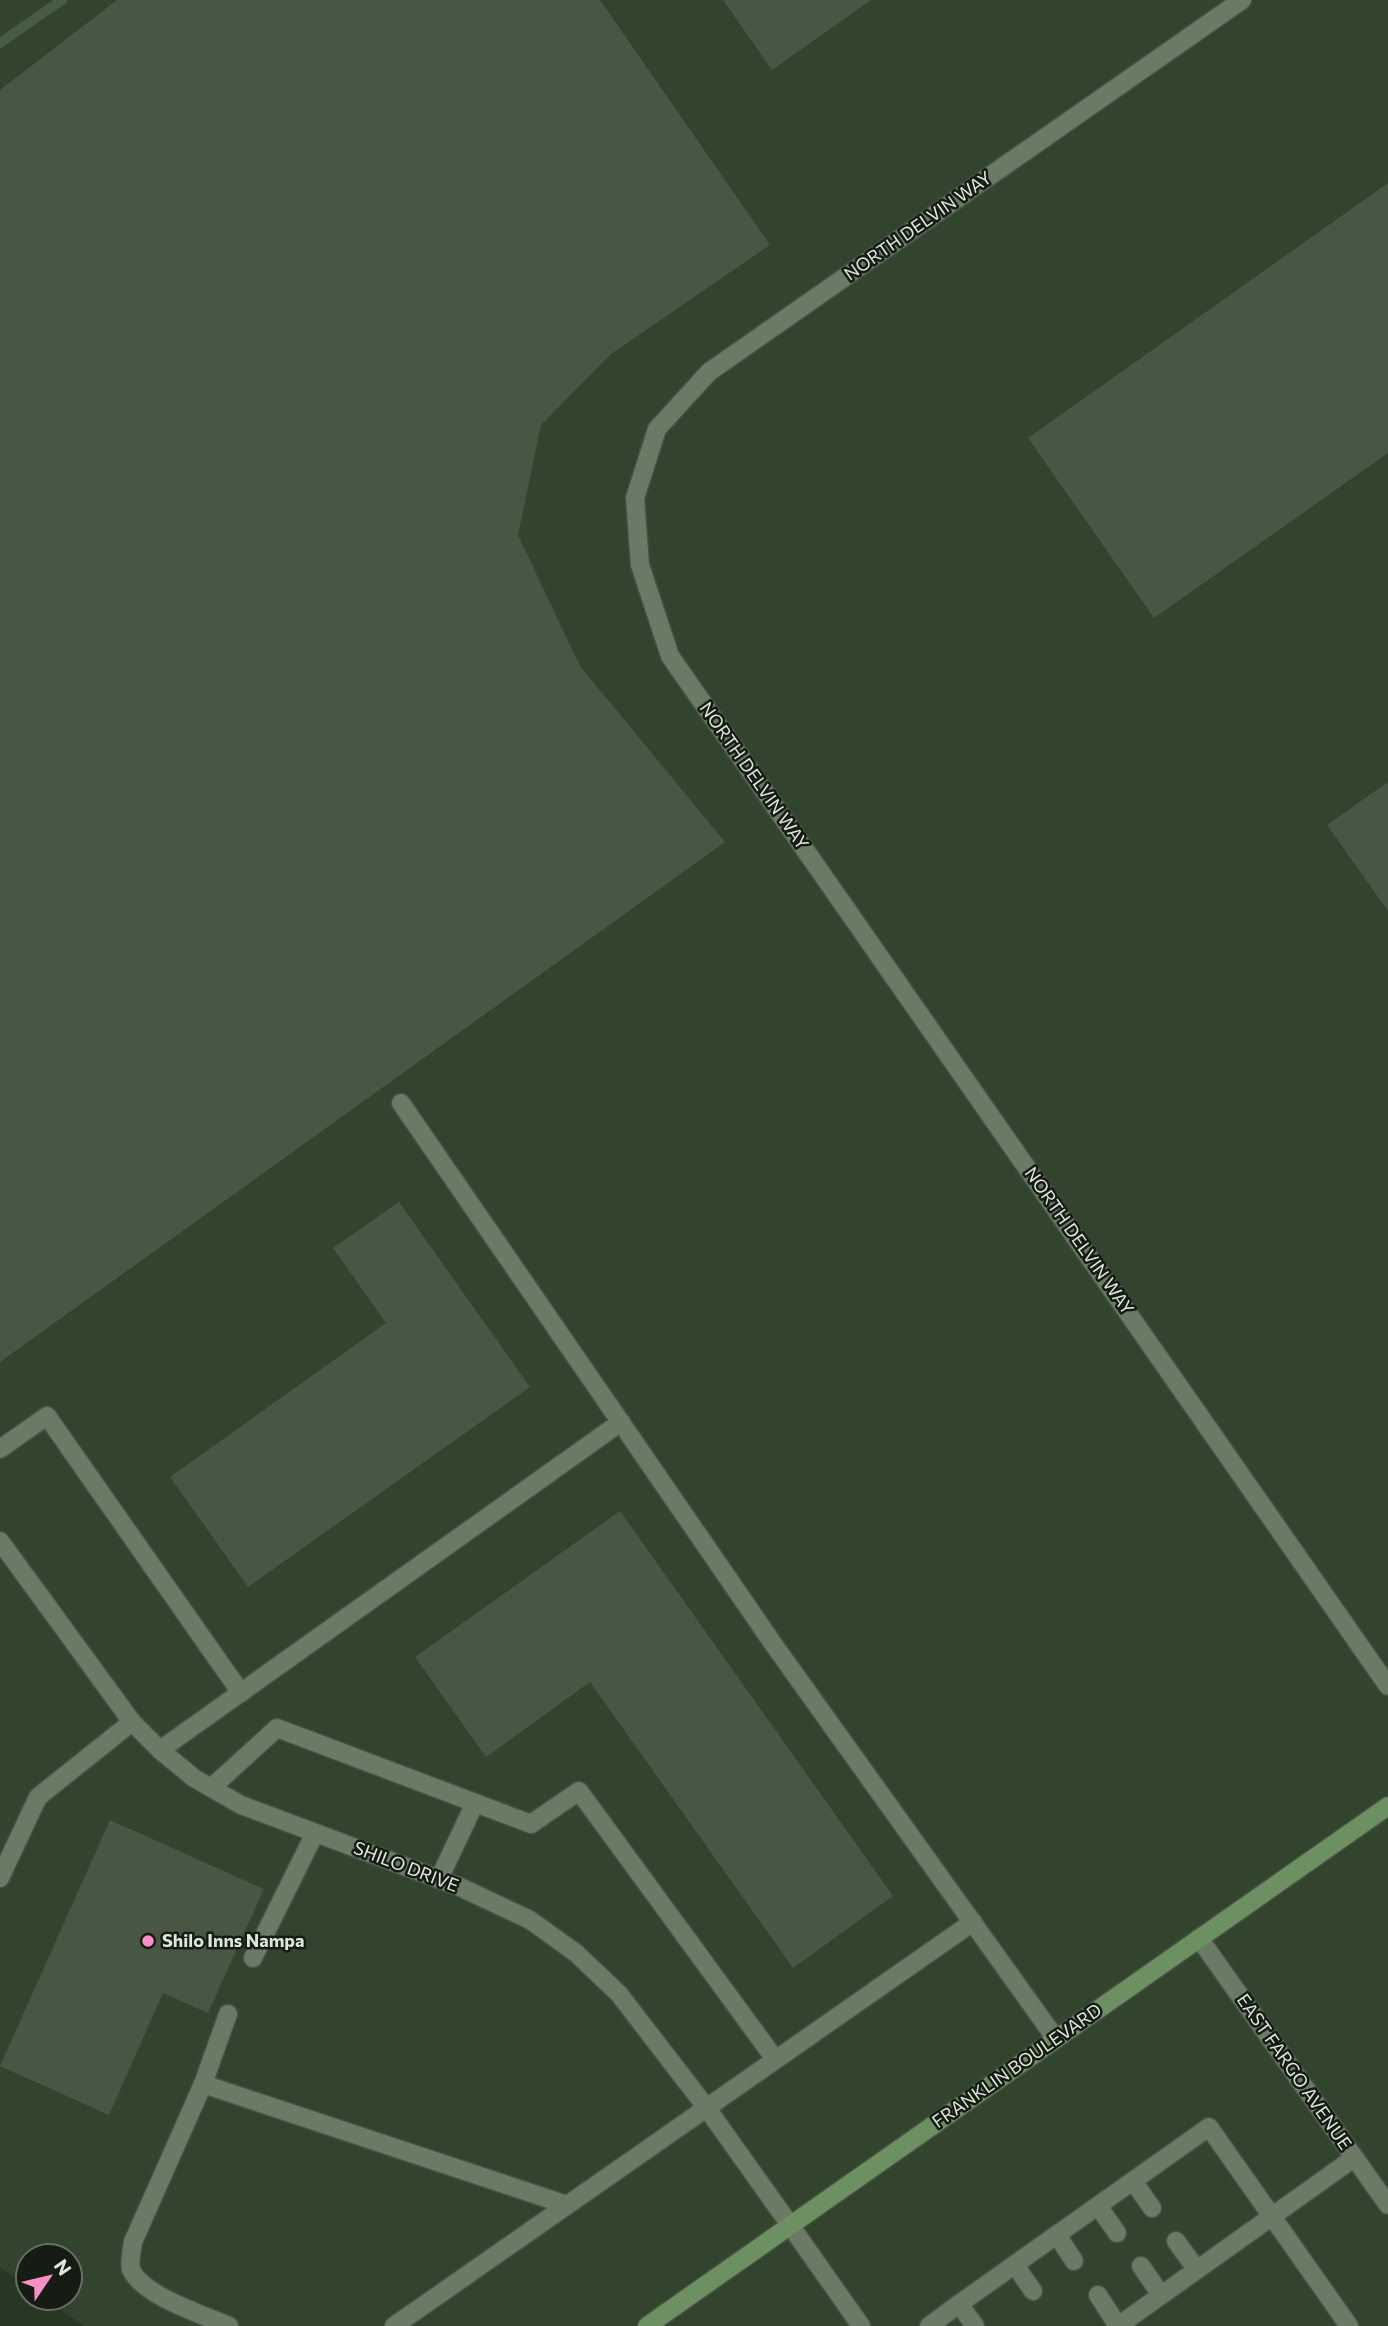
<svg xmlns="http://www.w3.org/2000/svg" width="1388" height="2326" font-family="Commissioner,sans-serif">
<rect width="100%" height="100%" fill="#293725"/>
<path fill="#32442d" d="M 0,0 L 1388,0 L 1388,2326 L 84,2326 L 44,2298 L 70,2298 L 70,2256 L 28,2256 L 28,2287 L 0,2267 Z"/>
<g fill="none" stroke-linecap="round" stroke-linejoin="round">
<path stroke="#475c42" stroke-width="10" d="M 0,43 L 62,0"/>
</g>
<g fill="#485744">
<path d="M 117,0 L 600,0 L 770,245 L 611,354 L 541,425 L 518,535 L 580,666 L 725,842 L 0,1362 L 0,90 Z"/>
<path d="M 723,0 L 871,0 L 772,70 Z"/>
<path d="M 1388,183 L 1388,453 L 1154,618 L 1028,438 Z"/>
<path d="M 1388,782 L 1388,911 L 1327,825 Z"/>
<path d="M 399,1202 L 530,1387 L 248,1587 L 170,1477 L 386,1323 L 333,1248 Z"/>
<path d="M 620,1511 L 893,1896 L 793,1968 L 590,1682 L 486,1757 L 415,1657 Z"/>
<path d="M 110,1820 L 264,1889 L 208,2013 L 163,1993 L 109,2115 L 0,2066 Z"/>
</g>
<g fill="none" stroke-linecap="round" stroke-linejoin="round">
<defs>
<g id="service">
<path d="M 401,1103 L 774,1645 L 1056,2039"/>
<path d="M 0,1449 L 47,1416 L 241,1693"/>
<path d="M 160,1750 L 621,1422"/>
<path d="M 211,1788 L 277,1728 L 531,1824 L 579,1791 L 775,2059"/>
<path d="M 0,1878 L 38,1797 L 132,1722"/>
<path d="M 439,1879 L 475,1803"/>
<path d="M 253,1958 L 315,1833"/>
<path d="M 203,2084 L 228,2014"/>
<path d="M 1133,2181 L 1152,2208"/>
<path d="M 1098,2206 L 1117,2233"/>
<path d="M 790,2225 L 861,2326"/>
<path d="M 1057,2235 L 1074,2261"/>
<path d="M 1176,2241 L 1197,2270"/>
<path d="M 1015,2265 L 1033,2291"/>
<path d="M 1141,2266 L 1161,2295"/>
<path d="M 1098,2295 L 1118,2326"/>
<path d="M 229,2326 C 203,2315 141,2295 131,2269 C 129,2262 132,2250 133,2242 L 203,2084 L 567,2205"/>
<path d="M 394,2326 L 973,1922"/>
<path d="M 929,2326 L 959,2304"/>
<path d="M 975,2326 L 959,2304 L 1209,2127 L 1349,2326"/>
<path d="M 1118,2326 L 1354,2158"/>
</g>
<g id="minor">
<path d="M 1242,0 L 709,372 L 657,429 L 635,498 L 640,565 L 670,656 L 1388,1686"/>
<path d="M 0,1541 L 132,1722 L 160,1750 L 194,1778 L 241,1805 L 460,1887 L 530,1920 L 576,1953 L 619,1994 L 706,2107 L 790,2225"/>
<path d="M 1199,1938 L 1388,2205"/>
</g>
<path id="secondary" d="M 647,2326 L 1388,1806"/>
</defs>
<use href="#service" stroke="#465243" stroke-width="21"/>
<use href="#minor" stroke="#465243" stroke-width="21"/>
<use href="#secondary" stroke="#465243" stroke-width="21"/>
<use href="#service" stroke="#6a7a65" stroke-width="18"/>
<use href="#minor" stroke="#6a7a65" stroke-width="18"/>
<use href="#secondary" stroke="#6d9062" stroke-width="18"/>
</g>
<circle fill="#fa8fc6" stroke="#161c14" stroke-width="2.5" cx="148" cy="1941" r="7"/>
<g text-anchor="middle" stroke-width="5" stroke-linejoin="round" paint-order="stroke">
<g font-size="18" fill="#dee7dc" stroke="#161c14">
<text transform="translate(918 226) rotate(-35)" y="6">NORTH DELVIN WAY</text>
<text transform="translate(754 776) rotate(55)" y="6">NORTH DELVIN WAY</text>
<text transform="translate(1079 1241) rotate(55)" y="6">NORTH DELVIN WAY</text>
<text transform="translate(406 1867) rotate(21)" y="6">SHILO DRIVE</text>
<text transform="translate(1017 2066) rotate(-35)" y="6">FRANKLIN BOULEVARD</text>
<text transform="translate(1294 2072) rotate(55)" y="6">EAST FARGO AVENUE</text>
</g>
<g font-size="18" font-weight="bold" fill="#dee7dc" stroke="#161c14" text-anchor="start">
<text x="162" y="1947">Shilo Inns Nampa</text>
</g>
</g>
<g transform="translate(49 2277) rotate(55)"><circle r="33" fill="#161c14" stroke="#666d64" stroke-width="2"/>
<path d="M0-5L12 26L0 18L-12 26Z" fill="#fa8fc6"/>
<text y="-10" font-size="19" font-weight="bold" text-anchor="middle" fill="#dee7dc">N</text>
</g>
</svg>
